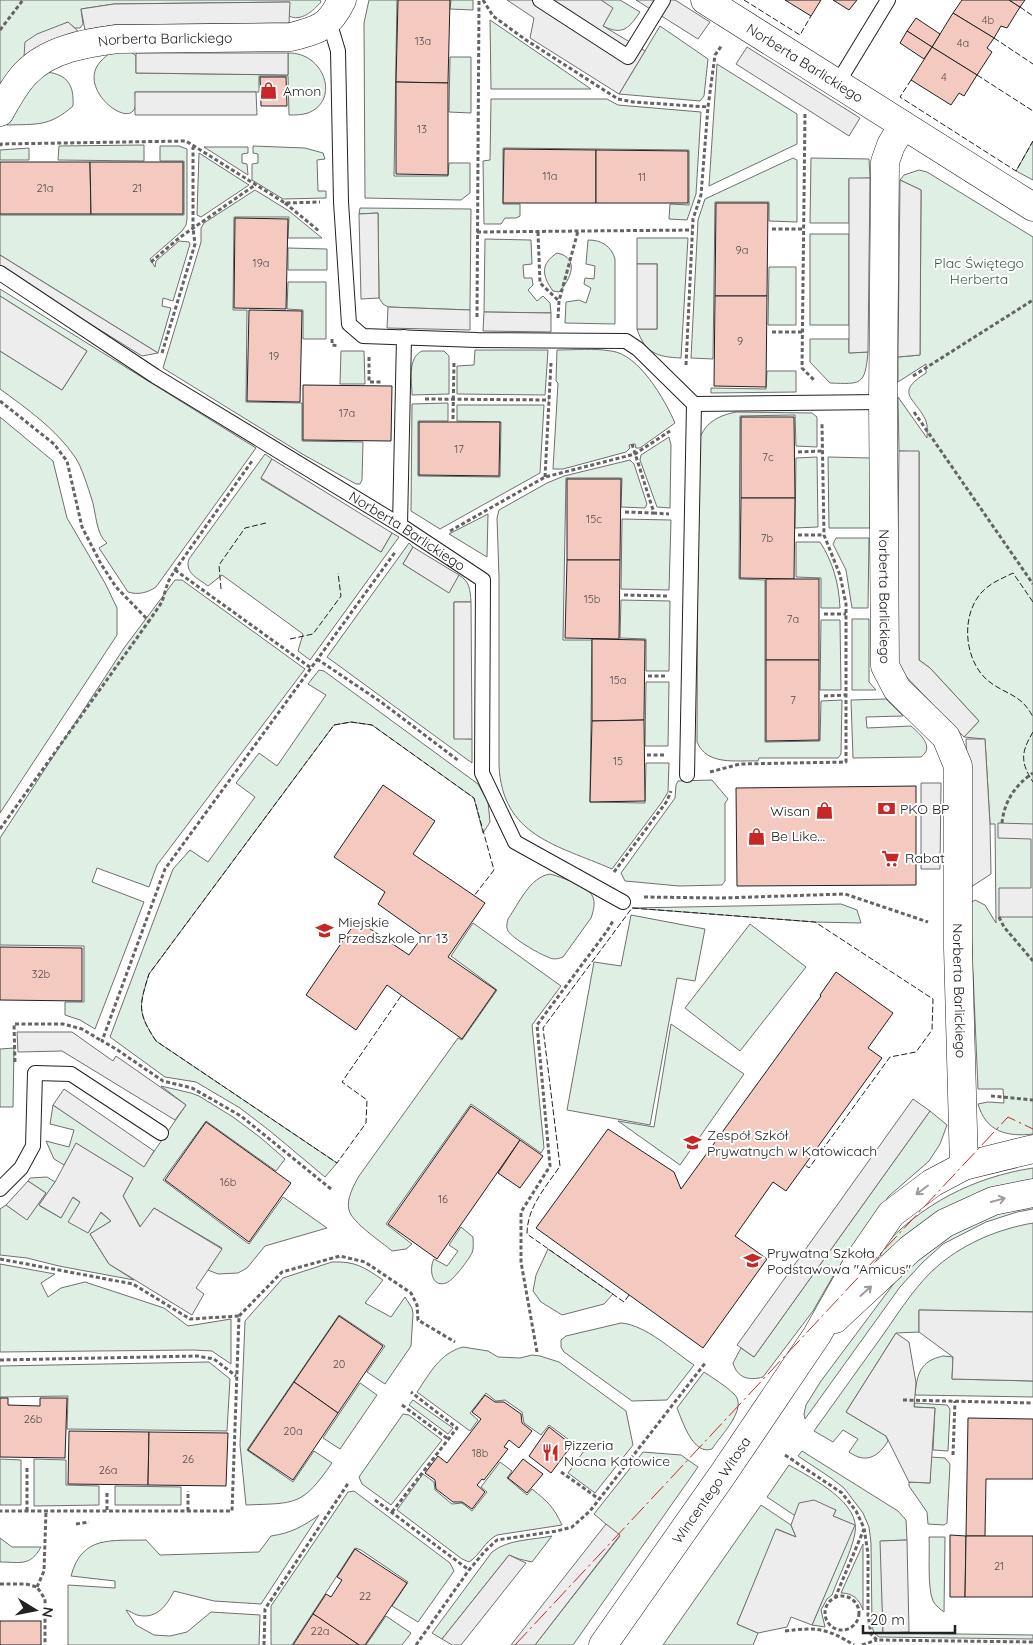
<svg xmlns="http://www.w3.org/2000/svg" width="1033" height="1645" font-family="Quicksand,sans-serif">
<rect width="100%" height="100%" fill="#fff"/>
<g fill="#e0efe3" stroke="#6f6f6f">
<path d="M 0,0 L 320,0 L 321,2 C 313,11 301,22 289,16 L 289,2 L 114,4 L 81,9 L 83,24 L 80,28 L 75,28 L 67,22 L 24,57 L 0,85 Z"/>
<path d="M 369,0 L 397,0 L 394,176 L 448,176 L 449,163 L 470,163 L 470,193 L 461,200 L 365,198 L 364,23 Z"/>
<path d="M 451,0 L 473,0 L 473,10 L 450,9 Z"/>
<path d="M 601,0 L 620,0 L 640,12 C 629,28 623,36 603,26 L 612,8 Z"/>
<path d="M 490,20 L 591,89 L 491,89 Z"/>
<path d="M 660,26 L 708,59 L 704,96 L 700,101 L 619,94 Z"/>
<path d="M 129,50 L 136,56 L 136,73 L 288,75 L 288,53 C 324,52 341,100 308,113 C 302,115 295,115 289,115 L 288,76 L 259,76 L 259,92 L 135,92 C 135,98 137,107 133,111 C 122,124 77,86 101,61 C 104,58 107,55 110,53 C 115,51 124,51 129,50 Z"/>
<path d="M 450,57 L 471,57 L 471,113 L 449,112 Z"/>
<path d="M 717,64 L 797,114 L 797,144 L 709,186 Z"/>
<path d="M 47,72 C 68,75 74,85 73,106 C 49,127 37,124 7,125 L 27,89 Z"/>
<path d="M 491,99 L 607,99 L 618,105 L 701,112 L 696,194 L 687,220 L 669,219 L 670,204 L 689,205 L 689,150 L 503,148 L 503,204 L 520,204 L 520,216 L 516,218 L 505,218 L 501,224 L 484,224 L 483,161 L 490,160 Z"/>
<path d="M 1033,141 L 1033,180 L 1016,171 Z"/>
<path d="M 144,145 L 144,161 L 58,160 L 59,146 Z"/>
<path d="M 160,146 L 179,146 L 187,149 L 187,219 L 186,225 L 182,231 L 150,259 L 155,267 L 156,261 L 179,241 L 189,242 L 190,244 L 173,301 L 163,298 L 162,306 L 171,308 L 158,353 L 0,255 L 0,215 L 184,215 L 184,161 L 160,161 Z"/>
<path d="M 253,146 L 305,148 L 323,153 L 325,159 L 317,160 L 318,191 L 326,191 L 326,198 L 283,199 L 252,180 L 252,164 L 258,163 L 258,154 L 253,153 Z"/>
<path d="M 204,147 L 248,147 L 248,153 L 242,154 L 242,163 L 247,164 L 248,175 Z"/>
<path d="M 29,148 L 29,160 L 0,160 L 0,150 Z"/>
<path d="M 199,153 L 249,185 L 201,217 L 197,215 Z"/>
<path d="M 793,158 L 797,160 L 797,222 L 769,221 L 769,202 L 715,202 L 713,359 L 691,358 L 698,220 L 705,199 Z"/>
<path d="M 811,158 L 869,159 L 870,178 L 849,179 L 849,223 L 810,223 Z"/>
<path d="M 919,170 L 927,172 L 1033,237 L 1033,1134 C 1007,1137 986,1132 978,1104 L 988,1102 L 1004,1103 L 1003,1089 L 978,1089 L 970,903 L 975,900 L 985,905 L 996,923 L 995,824 L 990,824 L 985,739 L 964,737 L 979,721 L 930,668 L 919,660 L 919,452 L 899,451 L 898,397 L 927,438 C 927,433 928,426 926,421 C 916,398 893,394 926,373 L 926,364 L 898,382 L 898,357 L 920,355 L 921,190 L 900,180 L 904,175 Z"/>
<path d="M 255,190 L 289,211 L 322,238 L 288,238 L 289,217 L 234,217 L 233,310 L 247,310 L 246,402 L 302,403 L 302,441 L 363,442 L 362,480 L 360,484 L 356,484 L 304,455 L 163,368 L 201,242 L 201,228 L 204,223 Z"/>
<path d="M 360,208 L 471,209 L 470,310 L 388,307 L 383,304 L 379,298 L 378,213 L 359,214 Z"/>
<rect x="810" y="234" width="39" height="91"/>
<path d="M 637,238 L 688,238 L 681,358 C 657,357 645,353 637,329 L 657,329 L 657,264 L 637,264 Z"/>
<path d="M 485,239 L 531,240 L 532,264 L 523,265 L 524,278 L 532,278 L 533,285 L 528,290 L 537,301 L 543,296 L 550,303 L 551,313 L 484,312 Z"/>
<path d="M 588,240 C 602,240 611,246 615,259 L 615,324 L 565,323 L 566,302 L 579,300 L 586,303 L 591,288 L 584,284 L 585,278 L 594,279 L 595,266 L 586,264 Z"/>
<path d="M 288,248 L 327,249 L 327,270 L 288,270 Z"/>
<path d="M 557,253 C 581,258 570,280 559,292 L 553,291 C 542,276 540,264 557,253 Z"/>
<path d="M 769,267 L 796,267 L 796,325 L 768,325 Z"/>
<path d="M 288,282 L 326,282 L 326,339 L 303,339 L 303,310 L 287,309 Z"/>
<path d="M 0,289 L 256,448 L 156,587 C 147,593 138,595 128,592 L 99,548 L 107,543 C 96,535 96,512 92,500 C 88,488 82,467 75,457 C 56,429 26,408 0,389 L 0,351 L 62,390 L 87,351 L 0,296 Z"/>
<path d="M 810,339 L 849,339 L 849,353 L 868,352 C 865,386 861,384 830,383 L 810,362 Z"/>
<path d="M 475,350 L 548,350 L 545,395 L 457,394 L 457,366 L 474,365 Z"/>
<path d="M 557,350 C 575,350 594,348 611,351 C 639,354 665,400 675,423 L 640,448 L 636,448 L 635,444 L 629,445 L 630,448 L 626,452 L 563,469 L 553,469 L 558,383 L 556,381 Z"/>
<path d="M 341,351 L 364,351 L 365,384 L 340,384 Z"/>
<path d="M 422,351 L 444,351 L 449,356 L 449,394 L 412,395 C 412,381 407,358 422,351 Z"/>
<path d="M 767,371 L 796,371 L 796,392 L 711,393 L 711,388 L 766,389 Z"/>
<path d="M 448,403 L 448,421 L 418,421 L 418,476 L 500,477 L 501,422 L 457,421 L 457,405 L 544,405 L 540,473 L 440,529 L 411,511 L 412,404 Z"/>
<path d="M 736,412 L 812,413 L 817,417 L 817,447 L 796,446 L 795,415 L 740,416 L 739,579 L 765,580 L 765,742 L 820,741 L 821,701 L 842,700 L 841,754 L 838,758 L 759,758 L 758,761 C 736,760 707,766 697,742 L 698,443 C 704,423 717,416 736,412 Z"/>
<path d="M 0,417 L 53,461 L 67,518 L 105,583 L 117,608 L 117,635 L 0,813 Z"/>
<path d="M 669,437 L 671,445 L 670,508 L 657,507 L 640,460 L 641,455 Z"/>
<path d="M 265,454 L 272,459 L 261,479 L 381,552 L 392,533 L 399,537 L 310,660 L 298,651 L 303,634 L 222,575 L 208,586 C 199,579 184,573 189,559 Z"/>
<path d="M 817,457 L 818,527 L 795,528 L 796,458 Z"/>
<path d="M 828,457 L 870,458 L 870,528 L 829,528 Z"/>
<path d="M 630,460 L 634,464 L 647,504 L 645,508 L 621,507 L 622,478 L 566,478 L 563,640 L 592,640 L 590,802 L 645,803 L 646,763 L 669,763 L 668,792 L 662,802 L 612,869 C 557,845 502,836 499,765 L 499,577 L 497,518 L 499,510 L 547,483 L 564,476 Z"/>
<path d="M 488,514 L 487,557 L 449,534 Z"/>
<path d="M 622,519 L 671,520 L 669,590 L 621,589 Z"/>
<path d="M 836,538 L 869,538 L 868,608 L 852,608 L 846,570 L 833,544 Z"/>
<path d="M 796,542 L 820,542 C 833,562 839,584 840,608 L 821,608 L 821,578 L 796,577 Z"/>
<path d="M 409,543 L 413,547 L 403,564 L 448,592 L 459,575 C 470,582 470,589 471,602 L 454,602 L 454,738 L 472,739 L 472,763 L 327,657 Z"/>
<path d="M 175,580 L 182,580 L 305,669 L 157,865 L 149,887 L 97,868 L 92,882 L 144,902 L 95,1029 L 80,1020 L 65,1015 L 65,1002 L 84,1002 L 84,946 L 0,945 L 0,838 L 124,648 Z"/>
<path d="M 621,600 L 670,601 L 669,671 L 646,671 L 646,639 L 620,638 Z"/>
<path d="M 852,619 L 869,619 L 869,682 L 876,690 L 852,690 Z"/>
<path d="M 821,620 L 840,620 L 841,690 L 820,690 Z"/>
<path d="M 319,670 L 324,671 L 478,784 L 488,802 L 490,822 L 483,833 L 474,798 L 372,725 L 351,722 L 334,725 L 149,974 C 139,1006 137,1012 156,1041 L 337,1163 L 325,1177 L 270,1131 L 240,1108 L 196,1082 L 165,1077 L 110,1037 L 173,869 L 190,850 L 208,862 L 255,797 L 236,783 L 259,753 L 277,766 L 326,695 L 308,684 Z"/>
<path d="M 646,682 L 669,682 L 668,746 L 645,746 Z"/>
<path d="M 886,699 L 903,716 L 866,717 L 867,728 L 911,726 C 920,734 935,747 921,757 L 853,758 L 851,700 Z"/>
<path d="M 712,780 L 728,799 L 725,803 L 725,881 L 722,885 L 679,886 L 625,881 L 621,873 L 675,798 L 676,785 L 678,781 Z"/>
<path d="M 550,874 C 558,876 565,879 573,882 C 591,890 599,896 591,918 L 563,957 C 558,959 553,960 548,957 C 539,954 512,938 508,931 C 506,927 507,923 508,919 C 519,903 530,877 550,874 Z"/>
<path d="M 841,904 L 857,910 L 861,923 L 815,922 L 632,908 Z"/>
<path d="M 631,915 L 705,929 L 695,981 L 677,978 L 650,1125 L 567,1110 L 594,962 L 621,966 Z"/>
<path d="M 473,923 L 561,986 L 532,1025 L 544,1148 L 541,1153 L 471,1104 L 386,1224 L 412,1244 L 406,1249 L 392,1251 C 382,1242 352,1223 349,1210 C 346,1199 354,1185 359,1176 L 458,1038 L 462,1040 L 497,990 L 451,956 Z"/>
<path d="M 750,924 L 806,967 L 740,1051 L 685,1008 Z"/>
<path d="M 671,1024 L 744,1074 L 680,1165 L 618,1121 L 654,1127 Z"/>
<path d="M 14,1048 L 13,1107 L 0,1107 L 0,1049 Z"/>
<path d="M 161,1086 L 191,1093 L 199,1096 L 233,1117 L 261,1138 L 285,1159 L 276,1171 L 206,1121 L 163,1180 L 249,1244 L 283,1197 L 327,1228 L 265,1246 L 247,1268 L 238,1273 L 218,1274 L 208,1270 L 222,1248 L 154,1208 L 141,1228 L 123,1196 L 133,1178 L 77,1144 L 64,1165 L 54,1159 L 46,1141 L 69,1147 L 74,1130 L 50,1124 L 53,1105 L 144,1166 L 186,1105 Z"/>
<path d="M 930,1111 L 947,1125 L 940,1144 L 929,1161 L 889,1196 L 836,1271 L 813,1311 L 763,1377 C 749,1381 737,1378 733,1363 L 741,1348 L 754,1357 Z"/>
<path d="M 1033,1168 L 1033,1181 L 886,1256 L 881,1256 L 879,1252 L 881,1249 C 921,1204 974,1177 1033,1168 Z"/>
<path d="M 47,1177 L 55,1182 L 40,1206 L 61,1218 L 72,1197 L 80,1202 L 88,1233 L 100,1212 L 111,1221 L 90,1234 L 109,1264 L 134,1280 L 59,1266 L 27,1258 L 0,1255 L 0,1209 L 6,1205 L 27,1219 L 46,1193 L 28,1181 L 30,1178 Z"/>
<path d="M 1033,1203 L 1033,1209 L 1017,1212 L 986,1222 L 943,1244 L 922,1263 L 900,1287 L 805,1419 L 804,1414 L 806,1405 L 821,1381 L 895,1282 L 911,1264 L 955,1232 L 1010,1208 Z"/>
<path d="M 1033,1223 L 1033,1312 L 919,1310 L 919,1332 L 896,1333 L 846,1412 L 886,1436 L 888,1441 C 878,1457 866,1464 849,1452 L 858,1439 L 843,1430 L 833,1442 L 814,1431 C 838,1398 861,1365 885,1332 C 901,1309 918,1282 940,1264 C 967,1242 999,1229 1033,1223 Z"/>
<path d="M 461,1227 L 473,1237 C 473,1243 474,1248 472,1253 C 469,1259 453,1281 446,1283 C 431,1288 429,1268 434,1259 L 447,1266 L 458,1251 L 449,1245 Z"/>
<path d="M 548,1249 L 613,1294 L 604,1304 L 562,1315 L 541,1302 L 533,1291 L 536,1275 Z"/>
<path d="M 332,1262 C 355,1261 364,1267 383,1280 L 365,1303 L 391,1317 L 405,1297 L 412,1308 L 413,1314 L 411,1346 L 385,1384 L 367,1372 L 385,1346 L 339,1315 L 247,1450 L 293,1482 L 314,1451 L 332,1463 C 302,1506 297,1503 246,1505 L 240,1445 L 245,1321 L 283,1278 Z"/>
<path d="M 0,1264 L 55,1274 L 41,1283 L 48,1297 L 61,1288 L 85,1282 L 164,1308 L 188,1326 L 231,1319 L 231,1364 L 212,1351 L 193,1350 L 0,1352 Z"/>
<path d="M 621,1323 C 646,1325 673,1351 694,1365 L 667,1400 L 632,1401 L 564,1352 L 561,1347 L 561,1340 L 566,1336 Z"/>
<path d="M 463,1347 L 488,1351 L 498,1357 L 520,1358 L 532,1355 L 540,1356 L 559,1362 L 626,1411 L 633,1445 L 595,1493 L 568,1473 L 584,1451 L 549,1425 L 541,1435 L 524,1423 L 522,1412 L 505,1400 L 496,1401 L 486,1393 L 470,1413 L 478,1420 L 470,1431 L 417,1392 C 430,1373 440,1353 463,1347 Z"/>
<path d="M 943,1356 L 953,1357 L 952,1379 L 1033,1381 L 1033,1397 L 915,1395 C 917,1374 920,1361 943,1356 Z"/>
<path d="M 209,1362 L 230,1379 L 227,1431 L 67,1429 L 68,1396 L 0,1397 L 0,1366 Z"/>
<path d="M 704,1372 C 714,1379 725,1385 734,1394 C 749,1408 720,1436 712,1449 C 693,1456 682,1420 677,1408 Z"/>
<path d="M 360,1383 L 377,1395 L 340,1449 L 323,1438 Z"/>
<path d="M 413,1400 L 453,1428 L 448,1434 L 409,1405 Z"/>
<path d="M 915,1403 L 947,1405 L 950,1409 L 948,1451 L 933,1450 L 935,1408 L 914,1407 Z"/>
<path d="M 403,1414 L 409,1415 L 442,1440 L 391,1505 L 362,1484 L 359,1477 Z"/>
<path d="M 802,1451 L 898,1511 L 906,1520 L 907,1540 L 881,1541 L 883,1633 L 1033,1635 L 1033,1639 L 879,1637 L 874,1633 L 872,1626 L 871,1543 L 869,1527 L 863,1513 L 844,1488 L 831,1478 L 798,1456 Z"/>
<path d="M 643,1452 L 681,1455 L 698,1467 L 573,1645 L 535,1645 L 620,1536 L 594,1514 Z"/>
<path d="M 931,1457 L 945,1458 L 950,1464 L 947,1523 L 944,1525 L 928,1524 L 927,1512 L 909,1486 L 909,1482 L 930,1483 Z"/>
<path d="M 0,1459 L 21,1460 L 21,1505 L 0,1505 Z"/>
<path d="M 34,1459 L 66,1460 L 66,1485 L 99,1486 L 99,1505 L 34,1506 Z"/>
<path d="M 500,1462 L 512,1471 L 507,1478 L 527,1495 L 532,1489 C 548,1502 553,1506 562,1525 L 497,1535 C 485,1541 480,1555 469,1562 L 462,1559 L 397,1510 L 423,1474 L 434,1482 L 435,1490 L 452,1504 L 462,1503 L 472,1511 L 487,1492 L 481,1487 Z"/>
<path d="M 789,1465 C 811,1478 861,1502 855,1533 C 852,1551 838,1578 832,1595 L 827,1599 L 821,1610 L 825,1627 L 812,1625 L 854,1525 L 833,1516 L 836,1510 L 794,1515 L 767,1497 Z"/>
<path d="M 115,1486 L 181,1487 L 181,1505 L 115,1505 Z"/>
<path d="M 354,1491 L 450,1563 L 454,1571 L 418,1622 L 392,1606 L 408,1582 L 361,1550 L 355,1548 L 292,1645 L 271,1645 L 271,1606 L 348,1492 Z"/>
<path d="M 761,1505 L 791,1525 L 796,1537 L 777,1529 L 737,1624 L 758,1633 L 753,1645 L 663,1645 Z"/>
<path d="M 319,1515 L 261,1604 L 214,1601 L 174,1591 C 167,1605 157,1620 137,1615 C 134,1614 130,1611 126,1610 L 136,1625 L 154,1635 L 170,1636 L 187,1632 L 211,1612 L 260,1615 L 259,1645 L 68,1645 L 68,1585 L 115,1588 L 115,1581 L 71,1576 C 82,1535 111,1541 146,1540 L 160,1555 L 259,1552 L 271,1536 C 291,1533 302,1527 319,1515 Z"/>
<path d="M 552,1536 L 532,1562 L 519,1559 L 509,1555 L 442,1639 L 432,1633 L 492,1552 C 508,1539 533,1540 552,1536 Z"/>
<path d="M 929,1537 L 945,1537 L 944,1612 C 940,1609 936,1606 933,1601 C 927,1587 930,1553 929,1537 Z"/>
<path d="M 0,1538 L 12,1547 L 41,1547 C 30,1567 20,1562 0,1562 Z"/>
<path d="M 863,1544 L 863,1610 C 859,1599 853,1593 841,1593 Z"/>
<path d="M 386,1616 L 411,1633 L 402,1645 L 366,1645 Z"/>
</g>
<g fill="#ededed" stroke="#6f6f6f">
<path d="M 507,0 L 601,0 L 613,8 L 603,26 L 645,51 L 619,94 L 530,38 L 534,18 Z"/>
<path d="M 636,0 L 675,0 L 710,22 L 698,39 Z"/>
<path d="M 290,2 L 289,23 L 114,25 L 85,30 L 81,9 L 114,4 Z"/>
<path d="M 68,22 L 79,32 L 41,45 L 24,57 L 25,42 L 37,34 Z"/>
<path d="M 747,47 L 860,118 L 849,136 L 736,64 Z"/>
<path d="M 136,53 L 288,53 L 288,75 L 136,73 Z"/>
<path d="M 135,92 L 256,92 L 257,115 L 135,115 Z"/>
<path d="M 849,178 L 870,178 L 868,352 L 849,353 Z"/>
<path d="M 900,180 L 921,190 L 920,355 L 898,357 Z"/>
<path d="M 378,213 L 379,298 L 361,299 L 359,214 Z"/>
<path d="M 0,255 L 53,288 L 158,353 L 142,356 L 0,268 Z"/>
<rect x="637" y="264" width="20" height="65"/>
<path d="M 0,296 L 87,351 L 62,390 L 0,351 Z"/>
<path d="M 388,307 L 470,310 L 470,330 L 387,328 Z"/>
<path d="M 484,312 L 551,313 L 551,332 L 483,331 Z"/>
<path d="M 899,451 L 919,451 L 919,660 L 930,668 L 979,721 L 964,737 L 896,666 Z"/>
<path d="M 272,459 L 392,533 L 381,552 L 261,478 Z"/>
<path d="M 413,547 L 459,575 L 449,593 L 403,564 Z"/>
<path d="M 454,602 L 471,602 L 472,739 L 454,739 Z"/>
<path d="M 966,739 L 985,739 L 990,824 L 991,874 L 971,887 Z"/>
<path d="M 921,783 L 941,783 L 940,869 L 921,869 Z"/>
<path d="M 998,823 L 1033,824 L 1033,917 L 999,917 L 999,888 L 1031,888 L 1031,839 L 998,838 Z"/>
<path d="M 17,1032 L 72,1032 L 113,1061 L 116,1056 L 186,1105 L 175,1120 L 62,1051 L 18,1052 Z"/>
<path d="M 64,1089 L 154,1151 L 144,1167 L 53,1105 Z"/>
<path d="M 913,1099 L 930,1111 L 754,1357 L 737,1345 Z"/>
<path d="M 76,1143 L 133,1178 L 123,1196 L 140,1227 L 154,1208 L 222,1249 L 196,1288 L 204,1294 L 192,1315 L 109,1264 L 90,1234 L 111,1221 L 101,1212 L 88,1233 L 68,1222 L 80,1202 L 73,1197 L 61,1218 L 39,1205 L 55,1182 Z"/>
<path d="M 28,1181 L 46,1193 L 27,1220 L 6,1205 Z"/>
<path d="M 919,1310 L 1033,1312 L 1033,1381 L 952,1379 L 953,1357 L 919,1332 Z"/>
<path d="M 896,1333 L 909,1342 L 916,1383 L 914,1407 L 935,1408 L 930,1483 L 909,1482 L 886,1436 L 846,1412 Z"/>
<path d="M 814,1500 L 836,1510 L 833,1516 L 855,1525 L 812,1625 L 791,1617 L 787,1627 L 758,1633 L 737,1624 L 776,1529 L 796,1537 L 791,1525 L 799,1503 Z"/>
<path d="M 606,1524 L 620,1535 L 535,1645 L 511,1645 Z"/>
<path d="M 907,1540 L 909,1632 L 883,1633 L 880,1541 Z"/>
<path d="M 509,1555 L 526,1563 L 461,1645 L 452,1645 L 442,1639 Z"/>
</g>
<g fill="#f3c9c0" stroke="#222">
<path d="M 398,0 L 450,0 L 448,83 L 396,82 Z"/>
<path d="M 785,0 L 821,0 L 811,16 Z"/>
<path d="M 833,0 L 857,0 L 849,10 Z"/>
<path d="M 962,0 L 1009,0 L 1020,7 L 1007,28 L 1001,26 L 994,38 L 953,13 Z"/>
<path d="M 1009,0 L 1025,0 L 1020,7 Z"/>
<path d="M 953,13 L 994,38 L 987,48 L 992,52 L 977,75 L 932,47 Z"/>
<path d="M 916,18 L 940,34 L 932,47 L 907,31 Z"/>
<path d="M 907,31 L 932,47 L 924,59 L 900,43 Z"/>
<path d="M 932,47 L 977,75 L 964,96 L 959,93 L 951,105 L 911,80 Z"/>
<path d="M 260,77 L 286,77 L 287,106 L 261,106 Z"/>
<path d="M 396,82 L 448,83 L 448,175 L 396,174 Z"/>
<path d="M 504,149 L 596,150 L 596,203 L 503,203 Z"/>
<path d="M 596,150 L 688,151 L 688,203 L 596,203 Z"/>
<path d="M 0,162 L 90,162 L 91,214 L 0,214 Z"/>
<path d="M 90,162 L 183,162 L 183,214 L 91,214 Z"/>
<path d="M 716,203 L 768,203 L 767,296 L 715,296 Z"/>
<path d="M 235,218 L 288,219 L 286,309 L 234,308 Z"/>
<path d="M 715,296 L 767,296 L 766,387 L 714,386 Z"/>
<path d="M 249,310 L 302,311 L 300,402 L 247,401 Z"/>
<path d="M 303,385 L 392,386 L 391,441 L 303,440 Z"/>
<path d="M 741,417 L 794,417 L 795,498 L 741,498 Z"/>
<path d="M 419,422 L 500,422 L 499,476 L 419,475 Z"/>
<path d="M 567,479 L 621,479 L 620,560 L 567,560 Z"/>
<path d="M 741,498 L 795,498 L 794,579 L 740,578 Z"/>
<path d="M 567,560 L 620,560 L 619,639 L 565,638 Z"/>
<rect x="766" y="579" width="53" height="81"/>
<path d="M 592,639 L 645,640 L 644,720 L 592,721 Z"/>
<path d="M 766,660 L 819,660 L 819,740 L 766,741 Z"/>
<path d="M 644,720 L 645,801 L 590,802 L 592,721 Z"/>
<path d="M 383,785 L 435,821 L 413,854 L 485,903 L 448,957 L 496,990 L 462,1039 L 387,985 L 356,1030 L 306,995 L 357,920 L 409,955 L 423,936 L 378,904 L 385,892 L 334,857 Z"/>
<path d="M 916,786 L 916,885 L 737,886 L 736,788 Z"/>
<path d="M 0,947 L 82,948 L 82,1001 L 0,1000 Z"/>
<path d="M 836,972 L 893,1013 L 868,1048 L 882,1058 L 786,1191 L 773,1182 L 735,1236 L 767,1259 L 703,1348 L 536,1228 L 608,1129 L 674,1172 L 681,1189 L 821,996 L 820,995 Z"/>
<path d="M 471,1106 L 520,1140 L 437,1259 L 388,1224 Z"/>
<path d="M 206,1122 L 291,1183 L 249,1242 L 165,1180 Z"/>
<path d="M 520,1140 L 543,1156 L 520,1188 L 498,1173 Z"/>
<path d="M 339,1316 L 383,1346 L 338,1413 L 294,1382 Z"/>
<path d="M 294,1382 L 338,1413 L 293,1480 L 248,1450 Z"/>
<path d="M 485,1395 L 495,1402 L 504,1402 L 521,1414 L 522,1423 L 532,1431 L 519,1448 L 509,1440 L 504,1447 L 508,1449 L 484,1480 L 482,1479 L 477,1485 L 485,1492 L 472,1509 L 462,1502 L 453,1502 L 436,1489 L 435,1480 L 425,1473 L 438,1456 L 447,1463 L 481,1419 L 472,1412 Z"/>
<path d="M 0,1398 L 8,1398 L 8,1405 L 40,1406 L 40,1398 L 67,1398 L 65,1458 L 0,1457 Z"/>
<path d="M 968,1418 L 1033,1419 L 1033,1479 L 986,1479 L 985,1536 L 966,1536 Z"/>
<path d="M 549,1427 L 572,1445 L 551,1473 L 529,1456 Z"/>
<path d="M 69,1431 L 149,1432 L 148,1485 L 68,1484 Z"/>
<path d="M 149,1432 L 228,1433 L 226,1486 L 148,1485 Z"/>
<path d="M 523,1459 L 543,1474 L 527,1493 L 508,1478 Z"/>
<path d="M 950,1535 L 966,1536 L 965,1597 L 950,1597 Z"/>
<path d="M 966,1536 L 1033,1536 L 1033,1597 L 965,1597 Z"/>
<path d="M 355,1549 L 407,1583 L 365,1645 L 359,1645 L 313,1614 L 326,1594 L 331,1597 L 342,1580 L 337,1577 Z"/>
<path d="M 313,1614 L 318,1617 L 359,1645 L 293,1645 Z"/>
<rect x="0" y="1621" width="41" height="24"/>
</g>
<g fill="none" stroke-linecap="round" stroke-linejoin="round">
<defs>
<g id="lane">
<path d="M 540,0 L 628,57 L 663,0"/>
<path d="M 329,21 L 338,51 L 341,202 L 349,324 L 363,336 L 477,340 L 626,341 L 638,349 L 694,404 L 687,775"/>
<path d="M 837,84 L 888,0"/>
<path id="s1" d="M 0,273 L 155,376 L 400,525 L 483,580 L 482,773 L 515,842 L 623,902"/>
<path d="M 694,404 L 883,402"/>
<path d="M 400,525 L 404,337"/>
<path d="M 0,1189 L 21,1168 L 33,1146 L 35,1073 L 71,1074 L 161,1133"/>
</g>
<g id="street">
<path id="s2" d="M 705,0 L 1033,207"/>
<path id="s3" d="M 0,112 C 8,98 15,84 26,73 C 49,49 86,43 117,39 L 291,37 C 319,30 329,27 342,0"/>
<path id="s4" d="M 903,125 L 891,145 L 885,162 L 883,402 L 885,666 L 897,689 L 946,737 L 958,766 L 958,948 L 964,1166"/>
</g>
<g id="secondary">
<path d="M 835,1319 L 910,1249 L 945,1223 L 993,1201 L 1033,1193"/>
<path id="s5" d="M 603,1645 L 723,1474 L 817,1335 L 860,1259 L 891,1214 L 932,1183 L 964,1166 L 1033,1149"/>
</g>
</defs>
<use href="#lane" stroke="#222" stroke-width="16"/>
<use href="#street" stroke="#222" stroke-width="29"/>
<use href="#secondary" stroke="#222" stroke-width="29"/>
<g stroke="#646464" stroke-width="3" stroke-dasharray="4 2.5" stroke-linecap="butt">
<path d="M 483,0 L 493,16 L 526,40 L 618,99 L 633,102 L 708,107"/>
<path d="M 0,30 L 23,0"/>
<path d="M 805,114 L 802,368 L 814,380"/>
<path d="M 0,146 L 1,144 L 186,141 L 285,203 L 320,202"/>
<path d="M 285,203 L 319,231"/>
<path d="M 772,229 L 804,229"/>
<path d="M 477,232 L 692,230"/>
<path d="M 538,232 L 540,283 L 559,301"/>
<path d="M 151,262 L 179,238 L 255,185"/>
<path d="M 477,317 L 479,0"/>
<path d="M 558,318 L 559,301 L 578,231"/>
<path d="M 772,332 L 803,332"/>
<path d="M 332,339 L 332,345 L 339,346"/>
<path d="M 162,353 L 195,244 L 193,228 L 193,147"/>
<path d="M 369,357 L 369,382 L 381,382"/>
<path d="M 686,365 L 693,219 L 701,195 L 708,107 L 715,55 L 722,45"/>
<path d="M 913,376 L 1033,300"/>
<path d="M 425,399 L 549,400"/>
<path d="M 0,401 L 54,444 L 67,461 L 82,527 L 101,564 L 116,587 L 149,621 L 162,602 L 168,582 L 175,570 L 252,461"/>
<path d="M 914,412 L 1033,584"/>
<path d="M 453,419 L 454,361"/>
<path d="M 632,444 L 654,513 L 669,514"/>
<path d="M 798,452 L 822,451"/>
<path d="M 545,477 L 551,363"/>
<path d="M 625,512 L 654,513"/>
<path d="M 450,531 L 545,477 L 635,454 L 670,431"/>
<path d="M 798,535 L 824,535"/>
<path d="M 175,570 L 311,668"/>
<path d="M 624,595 L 668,596"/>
<path d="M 824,614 L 846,614"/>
<path d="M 317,659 L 381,702 L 459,761"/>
<path d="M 648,676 L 667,676"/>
<path d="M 824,696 L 846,695"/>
<path d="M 647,755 L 664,755"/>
<path d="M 710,772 L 740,764 L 846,762 L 846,604 L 840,575 L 824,535 L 822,424"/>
<path d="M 1002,823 C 1004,802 1015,785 1033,773"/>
<path d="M 0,829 L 149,621"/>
<path d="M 614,872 L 667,801 L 671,791"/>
<path d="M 644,897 L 721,898 L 845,894 L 928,922"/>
<path d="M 999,917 L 1004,927 L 1033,961"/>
<path d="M 15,1062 L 14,1024 L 63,1024 L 82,1029 L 102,1041"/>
<path d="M 991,1096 L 1033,1100"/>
<path d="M 331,1189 L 241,1116 L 192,1088 L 163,1081 L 116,1049 L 102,1041 L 165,869 L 396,551"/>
<path d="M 0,1259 L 133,1284 L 190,1319 L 239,1316 L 232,1511 L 0,1511"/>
<path d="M 239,1316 L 282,1272 L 340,1256 L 365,1262 L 411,1293 L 417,1305 L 418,1320 L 455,1342"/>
<path d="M 537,1352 L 521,1262 L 521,1212 L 550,1166 L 537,1025 L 607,931 L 613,921"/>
<path d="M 0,1360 L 197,1356 L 214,1359 L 236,1376"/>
<path d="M 903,1400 L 1033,1403"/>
<path d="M 402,1405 L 448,1439"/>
<path d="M 785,1455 L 842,1493 L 856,1511 L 864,1528 L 868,1554 L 868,1615 L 871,1634 L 877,1640 L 1033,1642"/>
<path d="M 953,1455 L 955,1401"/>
<path d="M 27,1468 L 27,1511"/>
<path d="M 561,1472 L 599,1499"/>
<path d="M 107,1493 L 107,1511"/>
<path d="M 375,1500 L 469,1570"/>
<path d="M 188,1511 L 188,1491"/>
<path d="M 392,1512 L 457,1428 L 411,1392"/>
<path d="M 76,1524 L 89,1522"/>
<path d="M 0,1584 L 26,1584 L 37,1587 L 45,1599 L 45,1645"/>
<path d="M 37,1587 L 44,1571 L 46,1511"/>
<circle cx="842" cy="1613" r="17"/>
<path d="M 835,1598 L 864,1529"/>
<path d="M 785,1631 C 816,1627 827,1628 854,1645"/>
<path d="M 264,1645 L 265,1609 L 349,1482"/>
<path d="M 416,1645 L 469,1570 L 485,1551 L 497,1540 L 557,1531 L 572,1527 L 590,1511 L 706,1362"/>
<path d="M 862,1645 L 877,1640"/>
</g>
<use href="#lane" stroke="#fff" stroke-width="14"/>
<use href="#street" stroke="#fff" stroke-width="28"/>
<use href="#secondary" stroke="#fff" stroke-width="28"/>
<g stroke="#222" stroke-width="1" stroke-dasharray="6 2.5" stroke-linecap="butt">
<path d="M 744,0 L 800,35 L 811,16"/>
<path d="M 1020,7 L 1033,16"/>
<path d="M 994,38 L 1033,64"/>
<path d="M 977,75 L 1033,111"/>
<path d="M 911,80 L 900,97 L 1016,171 L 1033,141"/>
<path d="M 221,589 L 219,565 L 245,528 L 266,523"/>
<path d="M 1033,602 L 1013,573 C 1001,579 990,583 981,593 C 961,616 964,658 986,679 C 1004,695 1020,692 1033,717"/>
<path d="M 290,639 L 313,634 L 341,596 L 338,573"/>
<path d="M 1033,732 C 1021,752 1020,762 1033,782"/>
<path d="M 401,996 L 342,1082 L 367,1100 L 366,1123 L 337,1163 L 156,1041 C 137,1012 139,1006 149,974 L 334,725 L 351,722 L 372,725 L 474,798 L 494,870 L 474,896"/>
<path d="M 629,1295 L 624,1302 L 527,1234 C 527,1207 546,1187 560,1166 L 543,1028 L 632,908 L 815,922 L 933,999 L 932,1030 L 916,1052 L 890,1057 L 809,1168 L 805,1165"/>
</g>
<path stroke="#c62828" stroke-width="1" stroke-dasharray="18 4 2.5 4" stroke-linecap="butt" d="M 515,1645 L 1008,1117 L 1033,1129"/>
</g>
<defs><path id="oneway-shaft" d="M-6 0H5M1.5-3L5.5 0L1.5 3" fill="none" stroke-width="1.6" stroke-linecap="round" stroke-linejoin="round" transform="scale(1.25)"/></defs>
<g stroke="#9c9c9c">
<use href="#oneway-shaft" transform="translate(922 1190) rotate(143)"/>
<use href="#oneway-shaft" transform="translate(998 1200) rotate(-15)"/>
<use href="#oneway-shaft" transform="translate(866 1291) rotate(-42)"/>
</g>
<defs>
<symbol id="shop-bare" viewBox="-9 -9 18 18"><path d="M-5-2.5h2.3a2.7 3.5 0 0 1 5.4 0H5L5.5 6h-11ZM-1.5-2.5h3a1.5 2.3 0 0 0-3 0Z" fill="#c62828" stroke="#fff" stroke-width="2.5" paint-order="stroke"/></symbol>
<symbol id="bank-bare" viewBox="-9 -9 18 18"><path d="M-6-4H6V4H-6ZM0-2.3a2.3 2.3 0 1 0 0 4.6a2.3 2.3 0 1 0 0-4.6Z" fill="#c62828" stroke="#fff" stroke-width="2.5" paint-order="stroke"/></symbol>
<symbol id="supermarket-bare" viewBox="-9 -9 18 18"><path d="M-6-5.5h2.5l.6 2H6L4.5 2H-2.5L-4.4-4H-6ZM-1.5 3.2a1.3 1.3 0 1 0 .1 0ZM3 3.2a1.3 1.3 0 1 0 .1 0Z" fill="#c62828" stroke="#fff" stroke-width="2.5" paint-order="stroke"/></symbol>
<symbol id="school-bare" viewBox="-9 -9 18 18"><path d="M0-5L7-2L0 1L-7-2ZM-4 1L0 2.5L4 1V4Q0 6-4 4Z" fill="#c62828" stroke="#fff" stroke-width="2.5" paint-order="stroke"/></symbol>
<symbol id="restaurant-bare" viewBox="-9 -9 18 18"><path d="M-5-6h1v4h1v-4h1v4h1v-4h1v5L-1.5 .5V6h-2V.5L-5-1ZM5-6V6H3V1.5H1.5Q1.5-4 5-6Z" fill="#c62828" stroke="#fff" stroke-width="2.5" paint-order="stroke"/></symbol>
</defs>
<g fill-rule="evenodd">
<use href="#shop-bare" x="256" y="78" width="25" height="25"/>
<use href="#bank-bare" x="874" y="796" width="25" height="25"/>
<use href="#shop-bare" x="812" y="798" width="25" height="25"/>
<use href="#shop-bare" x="744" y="824" width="25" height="25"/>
<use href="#supermarket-bare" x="878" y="846" width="25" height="25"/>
<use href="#school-bare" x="312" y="918" width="25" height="25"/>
<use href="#school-bare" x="680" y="1130" width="25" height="25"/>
<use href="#school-bare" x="740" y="1248" width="25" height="25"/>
<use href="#restaurant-bare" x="538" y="1440" width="25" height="25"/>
</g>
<g text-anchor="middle" stroke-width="4" stroke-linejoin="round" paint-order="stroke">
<g font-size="11" fill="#564c4a">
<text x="988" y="24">4b</text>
<text x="423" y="45">13a</text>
<text x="963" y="47">4a</text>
<text x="944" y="81">4</text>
<text x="422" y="133">13</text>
<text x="550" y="180">11a</text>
<text x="642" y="181">11</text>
<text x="45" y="192">21a</text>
<text x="137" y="192">21</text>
<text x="742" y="254">9a</text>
<text x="261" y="267">19a</text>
<text x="740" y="345">9</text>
<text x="274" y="360">19</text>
<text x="347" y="417">17a</text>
<text x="459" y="453">17</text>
<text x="768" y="461">7c</text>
<text x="594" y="523">15c</text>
<text x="767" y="542">7b</text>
<text x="592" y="603">15b</text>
<text x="793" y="623">7a</text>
<text x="618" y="684">15a</text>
<text x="793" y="704">7</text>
<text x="618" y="765">15</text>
<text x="41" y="978">32b</text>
<text x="228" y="1186">16b</text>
<text x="443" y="1203">16</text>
<text x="339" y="1368">20</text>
<text x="33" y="1423">26b</text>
<text x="293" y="1435">20a</text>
<text x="480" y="1457">18b</text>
<text x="188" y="1463">26</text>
<text x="108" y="1474">26a</text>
<text x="999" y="1570">21</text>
<text x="365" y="1600">22</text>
<text x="320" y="1635">22a</text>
</g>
<g font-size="14" fill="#222" stroke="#fff">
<text dy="5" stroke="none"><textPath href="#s3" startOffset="194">Norberta Barlickiego</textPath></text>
<text dy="5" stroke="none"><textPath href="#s2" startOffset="118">Norberta Barlickiego</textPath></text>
<text dy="5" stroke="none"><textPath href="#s1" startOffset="482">Norberta Barlickiego</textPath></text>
<text dy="5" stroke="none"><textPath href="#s4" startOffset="476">Norberta Barlickiego</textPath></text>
<text dy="5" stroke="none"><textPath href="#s4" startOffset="896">Norberta Barlickiego</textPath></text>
<text dy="5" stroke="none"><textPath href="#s5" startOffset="189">Wincentego Witosa</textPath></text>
</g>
<g font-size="14" fill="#222" stroke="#fff" text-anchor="start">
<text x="283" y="96">Amon</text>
<text x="900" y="814">PKO BP</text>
<text x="810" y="816" text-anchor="end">Wisan</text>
<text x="771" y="841">Be Like…</text>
<text x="905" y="863">Rabat</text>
<text x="338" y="927">Miejskie<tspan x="338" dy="16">Przedszkole nr 13</tspan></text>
<text x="707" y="1140">Zespół Szkół<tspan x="707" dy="16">Prywatnych w Katowicach</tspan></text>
<text x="767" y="1258">Prywatna Szkoła<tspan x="767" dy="16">Podstawowa "Amicus"</tspan></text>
<text x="564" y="1450">Pizzeria<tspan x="564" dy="16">Nocna Katowice</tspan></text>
</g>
<g font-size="14" fill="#2f5e38" stroke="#fff">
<text x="979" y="268">Plac Świętego<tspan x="979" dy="16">Herberta</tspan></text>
</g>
</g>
<g transform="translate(35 1610) rotate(100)" stroke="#ffffff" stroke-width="4" paint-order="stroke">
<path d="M0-4L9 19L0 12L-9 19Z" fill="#222222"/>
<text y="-8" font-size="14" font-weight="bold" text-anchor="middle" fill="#222222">N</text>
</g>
<path d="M863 1625v8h92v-8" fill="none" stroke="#222222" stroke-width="2.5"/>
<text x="870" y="1625" font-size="15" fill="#222222" stroke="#ffffff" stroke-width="4" paint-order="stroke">20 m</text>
</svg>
